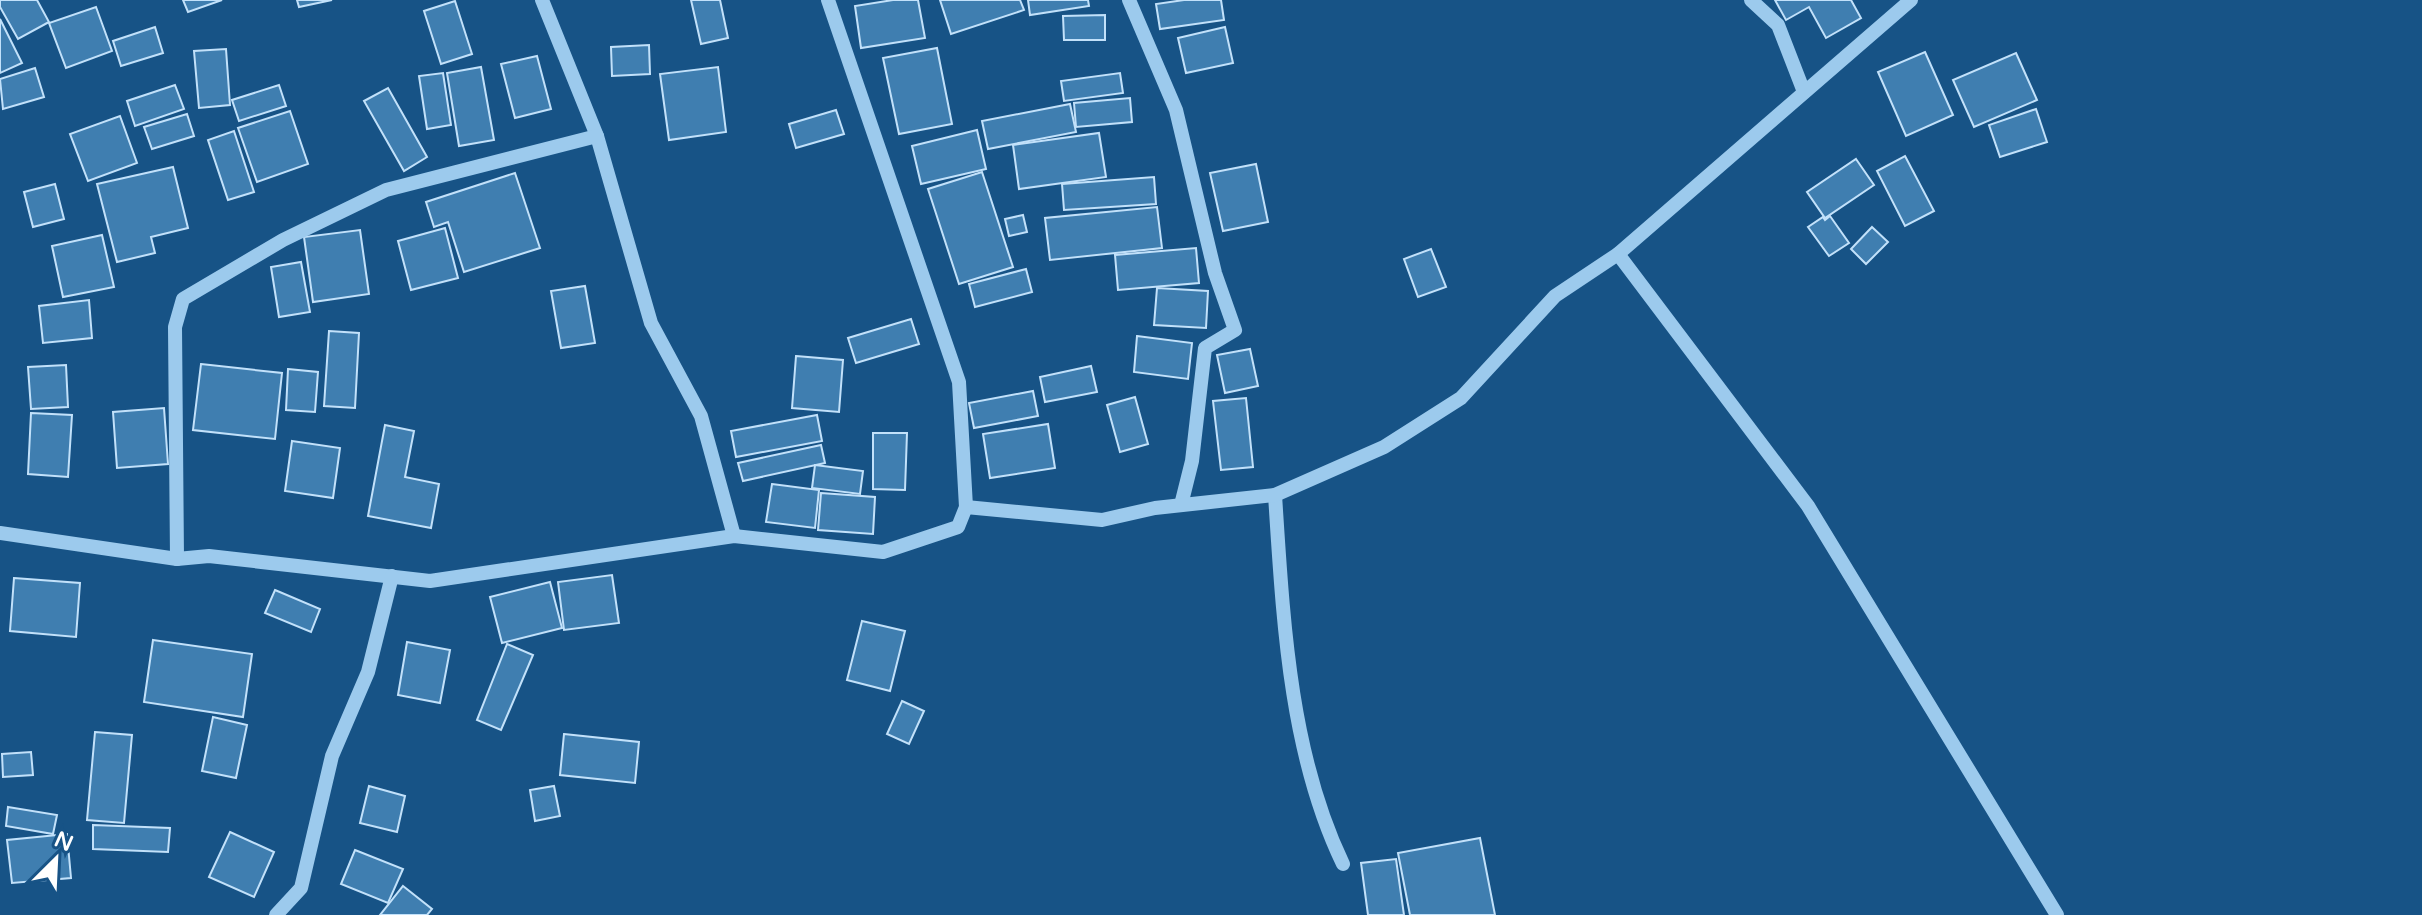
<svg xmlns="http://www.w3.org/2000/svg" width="2422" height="915" font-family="'Varela Round',sans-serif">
<rect width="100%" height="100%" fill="#175386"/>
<g fill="#3f7eb0" stroke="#c2e1fa" stroke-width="2">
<path d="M 0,0 L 37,0 L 49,22 L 18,39 L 0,7 Z"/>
<path d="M 183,0 L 222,0 L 188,12 Z"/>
<path d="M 297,0 L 332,0 L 299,7 Z"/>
<path d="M 691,0 L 720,0 L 728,38 L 701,44 Z"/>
<path d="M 893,0 L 918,0 L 925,38 L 861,48 L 855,6 Z"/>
<path d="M 940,0 L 1020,0 L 1024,10 L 951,34 Z"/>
<path d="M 1028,0 L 1088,0 L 1089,6 L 1030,15 Z"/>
<path d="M 1184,0 L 1221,0 L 1224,20 L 1160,29 L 1156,4 Z"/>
<path d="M 1775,0 L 1851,0 L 1861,18 L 1826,38 L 1809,7 L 1786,20 Z"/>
<path d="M 455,1 L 472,54 L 441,64 L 424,11 Z"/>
<path d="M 96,7 L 112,51 L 66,68 L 49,23 Z"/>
<path d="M 1105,15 L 1105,40 L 1064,40 L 1063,16 Z"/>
<path d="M 0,19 L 22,63 L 0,73 Z"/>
<path d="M 155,27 L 163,53 L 121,66 L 113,41 Z"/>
<path d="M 1225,27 L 1233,63 L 1186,73 L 1178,38 Z"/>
<path d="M 649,45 L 650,74 L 612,76 L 611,47 Z"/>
<path d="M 937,48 L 952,124 L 899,134 L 883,58 Z"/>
<path d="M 226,49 L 230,105 L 199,108 L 194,51 Z"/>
<path d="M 1925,52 L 1953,115 L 1906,136 L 1878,72 Z"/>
<path d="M 2016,53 L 2037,100 L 1974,127 L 1953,80 Z"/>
<path d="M 537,56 L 551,109 L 515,118 L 501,64 Z"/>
<path d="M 481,67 L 494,140 L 459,146 L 447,73 Z"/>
<path d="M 718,67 L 726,132 L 669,140 L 660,74 Z"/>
<path d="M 35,68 L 44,97 L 3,109 L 0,79 Z"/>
<path d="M 443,73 L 451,125 L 427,129 L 419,76 Z"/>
<path d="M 1120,73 L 1123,93 L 1064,101 L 1061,81 Z"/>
<path d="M 175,85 L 184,109 L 135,126 L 127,101 Z"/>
<path d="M 279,85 L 286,106 L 239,121 L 232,100 Z"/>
<path d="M 388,88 L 427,157 L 404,171 L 364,101 Z"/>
<path d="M 1130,98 L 1132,122 L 1076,127 L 1074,103 Z"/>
<path d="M 1070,104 L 1076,132 L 988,149 L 982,121 Z"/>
<path d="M 2036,109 L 2047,142 L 2000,157 L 1989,125 Z"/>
<path d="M 836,110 L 844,134 L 796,148 L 789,124 Z"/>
<path d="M 290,111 L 308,164 L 257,182 L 238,128 Z"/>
<path d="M 187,114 L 194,136 L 152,149 L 144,127 Z"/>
<path d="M 120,116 L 137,163 L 88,181 L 70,134 Z"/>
<path d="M 977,130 L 986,169 L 921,184 L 912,146 Z"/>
<path d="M 234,131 L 254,192 L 228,200 L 208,140 Z"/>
<path d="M 1099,133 L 1106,177 L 1019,189 L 1013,145 Z"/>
<path d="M 1905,156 L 1934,211 L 1905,226 L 1877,171 Z"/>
<path d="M 1856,159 L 1874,185 L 1825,218 L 1807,192 Z"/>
<path d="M 1256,164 L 1268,222 L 1223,231 L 1210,173 Z"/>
<path d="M 173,167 L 188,228 L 151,237 L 155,253 L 117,262 L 97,184 Z"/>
<path d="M 982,172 L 1013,267 L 959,284 L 928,189 Z"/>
<path d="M 515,173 L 540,248 L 464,272 L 448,222 L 434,227 L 426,202 Z"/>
<path d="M 1154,177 L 1156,204 L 1064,210 L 1062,184 Z"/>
<path d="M 55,184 L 64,219 L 33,227 L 24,192 Z"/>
<path d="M 1157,207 L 1162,248 L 1050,260 L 1045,218 Z"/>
<path d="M 1023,215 L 1027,232 L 1009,236 L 1005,219 Z"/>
<path d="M 1830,216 L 1849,243 L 1829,256 L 1808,227 L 1823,217 L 1825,220 Z"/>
<path d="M 1872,227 L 1888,242 L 1866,264 L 1851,249 Z"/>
<path d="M 445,228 L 458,278 L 411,290 L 398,241 Z"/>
<path d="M 360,230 L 369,294 L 313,302 L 304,237 Z"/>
<path d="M 102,235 L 114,287 L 63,297 L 52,246 Z"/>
<path d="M 1196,248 L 1199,283 L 1118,290 L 1115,255 Z"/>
<path d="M 1431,249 L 1446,287 L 1418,297 L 1404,259 Z"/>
<path d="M 301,262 L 310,312 L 279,317 L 271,267 Z"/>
<path d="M 1026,269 L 1032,292 L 975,307 L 969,284 Z"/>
<path d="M 585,286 L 595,343 L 561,348 L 551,291 Z"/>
<path d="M 1157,288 L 1208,291 L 1206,328 L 1154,325 Z"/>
<path d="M 89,300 L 92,338 L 43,343 L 39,306 Z"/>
<path d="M 911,319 L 919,344 L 856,363 L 848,338 Z"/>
<path d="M 329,331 L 359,333 L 355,408 L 324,406 Z"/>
<path d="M 1137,336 L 1192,343 L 1188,379 L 1134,372 Z"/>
<path d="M 1250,349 L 1258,386 L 1225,393 L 1217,355 Z"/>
<path d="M 796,356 L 843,360 L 839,412 L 792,408 Z"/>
<path d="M 201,364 L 282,373 L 275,439 L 193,430 Z"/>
<path d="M 66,365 L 68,407 L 31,409 L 28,367 Z"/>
<path d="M 1091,366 L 1097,392 L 1045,402 L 1040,377 Z"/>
<path d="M 288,369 L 318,372 L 315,412 L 286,410 Z"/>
<path d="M 1033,391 L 1038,416 L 974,428 L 969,403 Z"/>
<path d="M 1135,397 L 1148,444 L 1120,452 L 1107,405 Z"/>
<path d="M 1246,398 L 1253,467 L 1221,470 L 1213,401 Z"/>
<path d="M 164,408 L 168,464 L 117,468 L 113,412 Z"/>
<path d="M 31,413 L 72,415 L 68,477 L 28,474 Z"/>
<path d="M 817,415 L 822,441 L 736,457 L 731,431 Z"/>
<path d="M 1048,424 L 1055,468 L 990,478 L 983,434 Z"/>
<path d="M 385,425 L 414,431 L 405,477 L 439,484 L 431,528 L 368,516 Z"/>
<path d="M 873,433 L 907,433 L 905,490 L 873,489 Z"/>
<path d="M 292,441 L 340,448 L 333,498 L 285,491 Z"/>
<path d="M 821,445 L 825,463 L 743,481 L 738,463 Z"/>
<path d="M 815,465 L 863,471 L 860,494 L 812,488 Z"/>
<path d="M 772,484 L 819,490 L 815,528 L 766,522 Z"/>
<path d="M 821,493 L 875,497 L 873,534 L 818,530 Z"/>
<path d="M 612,575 L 619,623 L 564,630 L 558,582 Z"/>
<path d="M 14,578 L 80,583 L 76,637 L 10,631 Z"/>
<path d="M 550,582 L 562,628 L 502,643 L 490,597 Z"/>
<path d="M 275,590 L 320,609 L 311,632 L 265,613 Z"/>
<path d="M 862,621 L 905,631 L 890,691 L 847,680 Z"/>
<path d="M 153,640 L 252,654 L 243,717 L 144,702 Z"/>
<path d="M 407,642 L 450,650 L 440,703 L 398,695 Z"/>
<path d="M 507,644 L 533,655 L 501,730 L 477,720 Z"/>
<path d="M 902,701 L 924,711 L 909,744 L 887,734 Z"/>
<path d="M 213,717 L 247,725 L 236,778 L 202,771 Z"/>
<path d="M 95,732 L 132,735 L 124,823 L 87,820 Z"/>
<path d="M 564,734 L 639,742 L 635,783 L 560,775 Z"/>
<path d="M 31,752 L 33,775 L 3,777 L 2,754 Z"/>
<path d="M 369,786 L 405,796 L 397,832 L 360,823 Z"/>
<path d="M 554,786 L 560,816 L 535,821 L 530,790 Z"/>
<path d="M 8,807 L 57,815 L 53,834 L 6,826 Z"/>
<path d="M 93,825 L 170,828 L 168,852 L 93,849 Z"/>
<path d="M 230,832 L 274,852 L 254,897 L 209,877 Z"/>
<path d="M 67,834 L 71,878 L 12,883 L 7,840 Z"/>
<path d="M 1480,838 L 1495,915 L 1410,915 L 1398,853 Z"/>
<path d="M 355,850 L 403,869 L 388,903 L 341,884 Z"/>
<path d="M 1396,859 L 1404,915 L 1368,915 L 1361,863 Z"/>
<path d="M 403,886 L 432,909 L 427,915 L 380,915 Z"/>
</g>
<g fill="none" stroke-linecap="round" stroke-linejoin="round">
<g stroke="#9ccaed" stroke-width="14">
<path d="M 542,0 L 597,136 L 651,323 L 701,416 L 734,536"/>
<path d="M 1129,0 L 1176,110 L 1215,273 L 1235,330 L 1205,348 L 1192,461 L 1181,505"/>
<path d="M 1751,0 L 1778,25 L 1804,92"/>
<path d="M 1618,254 L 1808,506 L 2057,915"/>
<path d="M 1275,495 C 1283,617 1289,752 1343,864"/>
<path d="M 966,507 L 1102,520 L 1155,508 L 1275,495 L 1384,447 L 1461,398 L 1555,296 L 1618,254 L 1911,0"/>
<path d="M 0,533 L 177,559 L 209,556 L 430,581 L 734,536 L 883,552 L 958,527 L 966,507 L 959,382 L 828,0"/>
<path d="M 177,559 L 175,327 L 183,299 L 283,240 L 386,190 L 597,136"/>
<path d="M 276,915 L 301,888 L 332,756 L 368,672 L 392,576"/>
</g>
</g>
<g transform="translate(56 859) rotate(24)" stroke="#175386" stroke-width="6" paint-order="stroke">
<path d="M0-6L14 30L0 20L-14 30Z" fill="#ffffff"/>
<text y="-12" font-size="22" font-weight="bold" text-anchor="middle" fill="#ffffff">N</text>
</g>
</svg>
